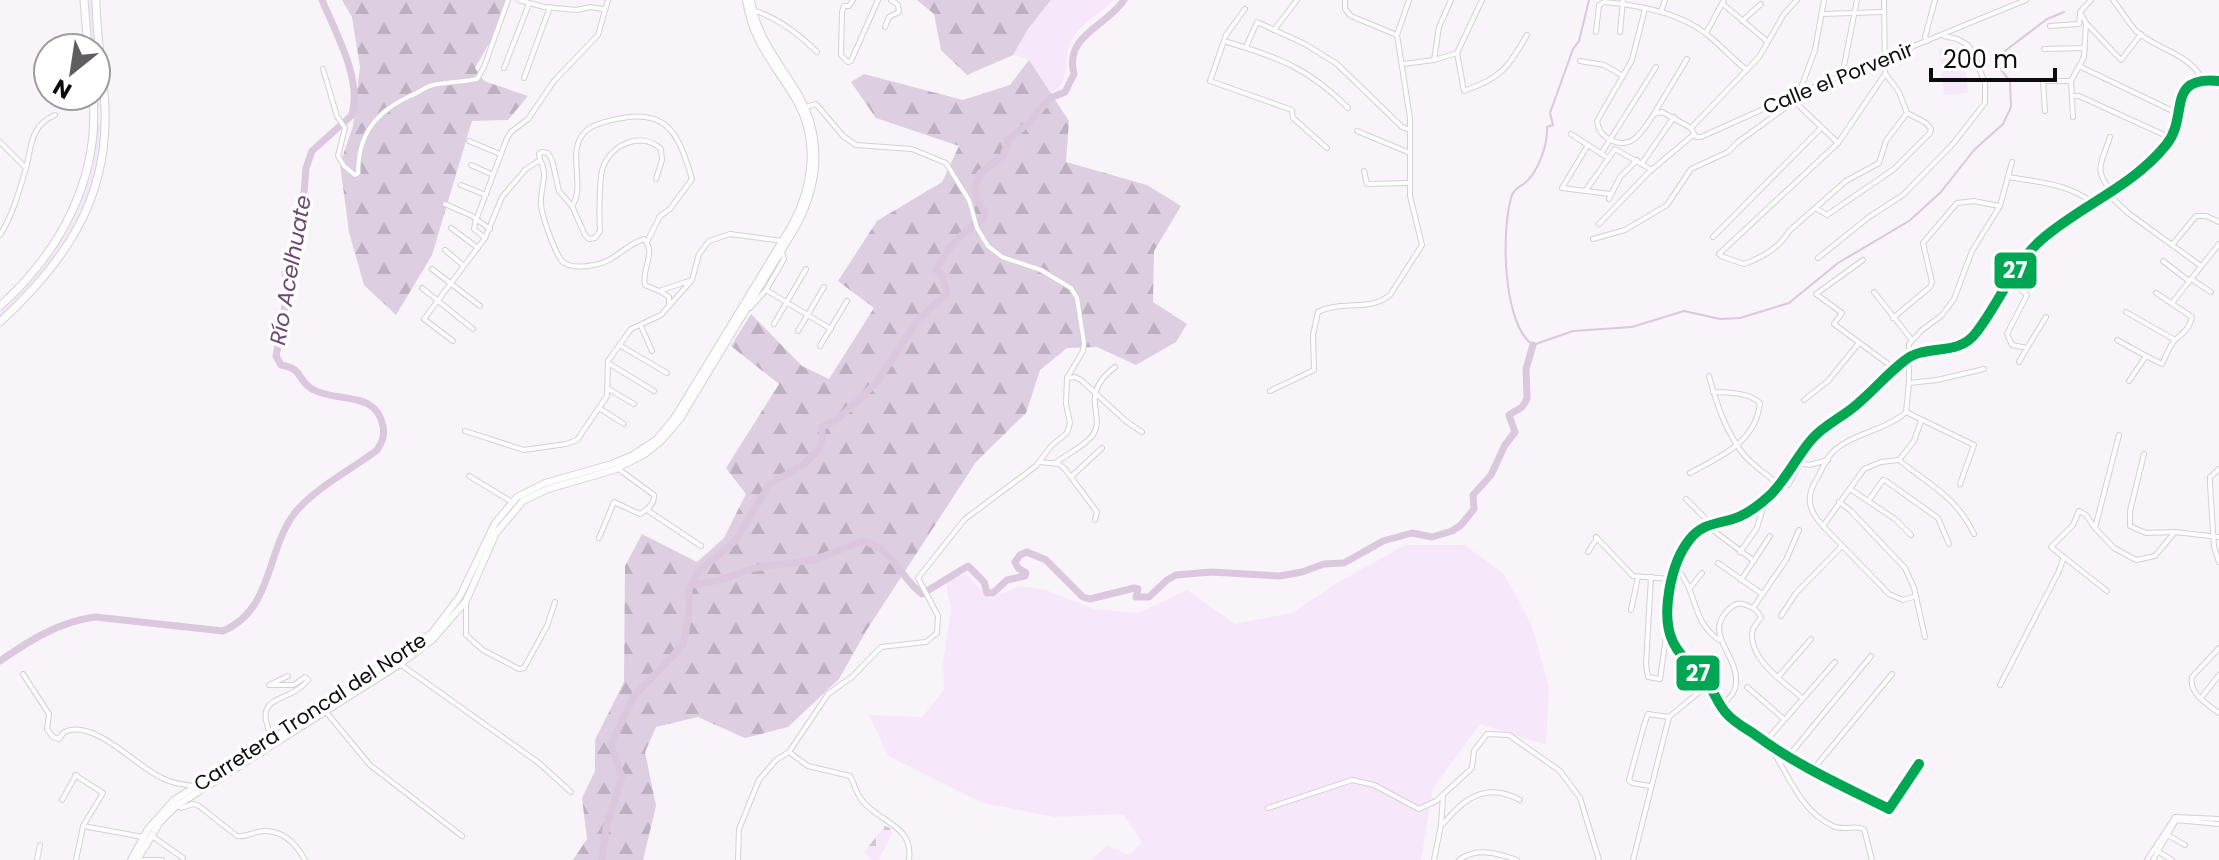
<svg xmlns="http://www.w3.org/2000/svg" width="2219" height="860" font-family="Poppins,sans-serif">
<defs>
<pattern id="forest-firs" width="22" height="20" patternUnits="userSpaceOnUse" patternTransform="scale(2)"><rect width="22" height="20" fill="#decee1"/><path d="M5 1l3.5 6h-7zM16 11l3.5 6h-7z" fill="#bdb0c0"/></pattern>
<pattern id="cemetery-stones" width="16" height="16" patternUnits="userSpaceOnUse" patternTransform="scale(2)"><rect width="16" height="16" fill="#f7e7fa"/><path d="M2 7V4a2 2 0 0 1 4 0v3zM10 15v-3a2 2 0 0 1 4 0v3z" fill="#d3c5d5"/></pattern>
</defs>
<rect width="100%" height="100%" fill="#f8f4f9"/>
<g fill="#f7e7fa">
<path d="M 87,0 L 93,0 L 100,110 L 97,108 L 96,48 L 91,48 Z"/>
<path d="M 1051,0 L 1113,0 C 1098,17 1077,24 1069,47 C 1063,65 1072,82 1051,93 L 1027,58 L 1013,55 L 1028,29 Z"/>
<path d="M 1963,47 L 1968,93 L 1944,95 L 1939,49 Z"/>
<path d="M 99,122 L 103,123 C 101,204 59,264 0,317 L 0,310 C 39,274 73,236 87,183 C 92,165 93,136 99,122 Z"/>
<path d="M 1406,545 L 1465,545 L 1504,574 L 1532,626 L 1549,687 L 1546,745 L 1480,724 L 1433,788 L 1421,860 L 1091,860 L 1107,846 L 1130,855 L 1142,842 L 1123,814 L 1055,817 L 983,803 L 888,756 L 869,715 L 922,717 L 944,690 L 943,663 L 951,610 L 946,581 L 966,574 L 990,599 L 1019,586 L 1046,590 L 1094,609 L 1138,613 L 1187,590 L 1235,624 L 1292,613 L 1340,581 Z"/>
</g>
<g fill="url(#forest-firs)">
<path d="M 342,0 L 510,0 L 501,23 L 475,68 L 484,81 L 528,96 L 508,120 L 472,121 L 432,255 L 396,315 L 364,285 L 349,232 L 340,164 L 353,126 L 360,67 L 352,17 Z"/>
<path d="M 917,0 L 1051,0 L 1028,29 L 1013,55 L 967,75 L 941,50 L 934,14 Z"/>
<path d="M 1029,60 L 1069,121 L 1066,162 L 1147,185 L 1181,206 L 1154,251 L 1153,302 L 1187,324 L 1176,342 L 1136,365 L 1097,347 L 1067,348 L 1040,370 L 1026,413 L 976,462 L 866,631 L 839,679 L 788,727 L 745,738 L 698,717 L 656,727 L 645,752 L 656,806 L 643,860 L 573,860 L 587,839 L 582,798 L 595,771 L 595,740 L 624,682 L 625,566 L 642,534 L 697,562 L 724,538 L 746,494 L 726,468 L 779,384 L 731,346 L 751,314 L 802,366 L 829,379 L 874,308 L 838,281 L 877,221 L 942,182 L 959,146 L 876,118 L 851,82 L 864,74 L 963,100 L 1010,85 Z"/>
</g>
<path fill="url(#cemetery-stones)" d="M 885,826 L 890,828 L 892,835 L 878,860 L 872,860 L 864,852 Z"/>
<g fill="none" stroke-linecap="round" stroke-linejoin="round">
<path stroke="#dbc7de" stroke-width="2" d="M 1589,0 L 1579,41 L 1573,49 L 1550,113 L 1553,125 L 1547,127 C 1548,143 1539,171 1525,183 C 1520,187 1515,188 1512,195 C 1501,228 1502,324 1533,345 L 1573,331 L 1632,327 L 1684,311 L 1720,319 L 1740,318 L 1789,303 L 1838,263 L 1909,221 L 1941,192 L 1974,150 L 2003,124 L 2011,107 L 2010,81 L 1993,60 L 2047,19 L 2064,12"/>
<g stroke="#dbc7de" stroke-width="7">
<path d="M 691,585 L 720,580 L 755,568 L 814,560 L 863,541 C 892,548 900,577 922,594 L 968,566 L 984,582 L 987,593 L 993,593 L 1007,580 L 1025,576 L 1026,573 L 1018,568 L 1015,562 L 1020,555 L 1027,552 L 1046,560 L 1083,597 L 1090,599 L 1134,588 L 1138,589 L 1136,597 L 1149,597 L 1167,580 L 1176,575 L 1211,572 L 1279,576 L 1302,572 L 1324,564 L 1344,563 L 1383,541 L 1412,533 L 1432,537 L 1452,531 L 1461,525 L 1474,509 L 1473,495 L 1491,475 L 1505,445 L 1515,432 L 1509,415 L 1522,407 L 1527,399 L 1526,369 L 1533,345"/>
<path d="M 0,661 C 30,640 59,622 95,617 L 223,631 C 275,609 265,547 298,509 C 320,485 351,470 377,450 C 382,442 385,436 383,426 C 376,390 338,403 314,390 C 296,381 305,369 281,365 L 276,356 L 288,290 L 285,272 L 302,218 L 306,168 L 312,151 L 351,116 C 364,83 335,31 322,0"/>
<path d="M 602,860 L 606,828 L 622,777 L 611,744 L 634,696 L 683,645 L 689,615 L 689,589 L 699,571 L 735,541 L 770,484 L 804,464 L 819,449 L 822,440 L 822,427 L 838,419 L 877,382 L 918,320 L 947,293 L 942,275 L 936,270 C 947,248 962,232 983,219 L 985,213 L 977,200 L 975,190 L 980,173 L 1003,156 L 1009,139 L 1031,121 L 1050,98 L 1065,92 L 1074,74 C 1064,35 1106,27 1124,0"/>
</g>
<defs>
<g id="minor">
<path d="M 519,0 L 544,7 L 577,10 L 590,7 L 604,9"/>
<path d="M 853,0 L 849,6 L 844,6 L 842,12 L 841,55 L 848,62 L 851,61 L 878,0"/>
<path d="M 1345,0 L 1345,9 L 1351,16 L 1397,35"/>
<path d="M 1451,0 L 1439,27 L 1434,60 L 1457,53 L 1464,91 C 1501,78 1508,68 1527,35"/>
<path d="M 1797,0 L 1784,14 L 1759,57 L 1691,128 L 1696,137 L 1701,137 L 1799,93 L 2026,0"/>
<path d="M 2113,0 C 2121,10 2128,22 2136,31 C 2157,50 2189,53 2202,79"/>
<path d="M 1723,4 L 1768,42"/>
<path d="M 1245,9 L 1226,35 L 1210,81 L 1292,110 L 1293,118 L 1327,148"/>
<path d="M 1645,9 L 1632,60 L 1597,121 C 1599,130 1600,133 1607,138 C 1631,153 1642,132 1654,114 L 1662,112 L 1691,128"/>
<path d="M 753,10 C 778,18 799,34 817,52"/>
<path d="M 1661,12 L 1665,0"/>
<path d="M 1822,14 L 1882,12"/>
<path d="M 1742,21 L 1761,4"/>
<path d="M 2086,23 L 2121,60 L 2141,34"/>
<path d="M 2050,26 L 2079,24 L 2080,14"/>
<path d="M 885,27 L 889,17 L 899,12 L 898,5 L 891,0"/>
<path d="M 1274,30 L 1297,0"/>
<path d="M 1596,32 L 1599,5 L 1604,2 C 1638,5 1678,12 1705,33 C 1720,44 1732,59 1747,70"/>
<path d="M 1620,32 L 1623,0"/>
<path d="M 1706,33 L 1724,0"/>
<path d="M 1927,41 L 1925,37 L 1935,0"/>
<path d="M 1227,42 C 1278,57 1310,69 1348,108"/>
<path d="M 1246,47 L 1257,22 L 1305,44 L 1337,64 L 1402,127 L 1410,130"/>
<path d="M 2044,49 L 2085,48"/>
<path d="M 1457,53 L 1482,0"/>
<path d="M 1580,61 L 1604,65 L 1623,76"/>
<path d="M 1403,64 L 1434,60"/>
<path d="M 2081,67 L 2179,114"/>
<path d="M 504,68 L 529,4"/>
<path d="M 323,69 L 337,116 L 345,128 L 338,156 L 344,166 L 355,175 L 358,173 C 358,134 376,112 410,96 C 418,93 425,87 433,85 C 447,82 463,82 477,79 L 484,67 L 508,0"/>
<path d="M 1842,76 L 1857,0"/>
<path d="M 524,78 L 550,7"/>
<path d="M 2072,96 L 2079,96 L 2171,138"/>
<path d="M 1793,100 L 1838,143"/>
<path d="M 2045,111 L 2043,81 L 2071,81"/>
<path d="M 1655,112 L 1687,59"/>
<path d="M 2073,117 L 2071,81 L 2084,57 L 2086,23 L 2080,12 L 2091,0"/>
<path d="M 1357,131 L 1410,153"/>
<path d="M 1571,134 L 1608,158"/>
<path d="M 2110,137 C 2101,165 2093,168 2112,193"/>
<path d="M 469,141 L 500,154"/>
<path d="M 0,142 L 26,168"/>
<path d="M 1588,145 L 1562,188 L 1610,194"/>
<path d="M 1601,154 L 1656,67"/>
<path d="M 540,160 C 549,176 540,186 541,203 C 541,214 555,254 563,262 C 570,268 585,267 594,265 C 615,262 626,244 644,239 C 657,253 641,269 645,285 L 659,291 L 689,281"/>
<path d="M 1642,163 L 1674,117"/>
<path d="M 471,165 L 493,175"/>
<path d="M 1364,171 L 1367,184 L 1409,183"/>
<path d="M 2009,177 C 2041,183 2067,183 2095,204"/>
<path d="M 461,185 L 486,195"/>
<path d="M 1586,190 L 1615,149 L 1652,170"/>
<path d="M 2109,195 L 2128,213 L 2201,266"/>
<path d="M 1609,199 L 1620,177 L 1637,160"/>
<path d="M 445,204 L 472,216 L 490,229"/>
<path d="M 572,206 C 587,185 564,149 587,130 C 595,123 612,120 622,118 C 671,109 680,140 692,179 L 670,209 L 660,216 L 647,242"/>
<path d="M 1817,209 L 1827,215 L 1894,169 L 1930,133 L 1931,129 L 1926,123 L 1907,113"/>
<path d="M 1599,224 L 1648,173 L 1693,135"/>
<path d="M 451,228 L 478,248"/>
<path d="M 0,235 C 12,217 20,189 26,168 C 32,145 30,126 55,115"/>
<path d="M 1713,237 L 1820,129"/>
<path d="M 485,238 L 474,229 L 476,220 L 507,138 L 511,132 L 528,119 L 554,81 L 598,35 L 608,0"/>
<path d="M 1593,239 L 1625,230 L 1667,205 L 1691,169 L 1728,152 L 1738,142 L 1789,105 L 1799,93 L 1815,50 L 1824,0"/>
<path d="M 2172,245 L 2196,216 L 2206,216 L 2219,222"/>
<path d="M 445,250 L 464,266"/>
<path d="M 1719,254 L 1838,143 L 1885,74"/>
<path d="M 1721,256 L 1744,264 C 1761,258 1780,247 1789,231 L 1846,181 L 1879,163 L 1886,141 L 1907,113 L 1899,92 L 1885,73 L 1884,0"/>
<path d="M 1818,258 L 1869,217 L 1903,195 L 1952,145 L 1985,103 L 1985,83 L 1972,51 L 1968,45 L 1957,39 L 1944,36"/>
<path d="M 1863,260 L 1816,294 L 1842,313 L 1834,324 L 1895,369"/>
<path d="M 2163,261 L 2189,281"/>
<path d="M 432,269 L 480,306"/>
<path d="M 2191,279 L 2211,292"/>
<path d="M 2009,280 L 2027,295 L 2007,334 L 2012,345 L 2027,348 L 2046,317"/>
<path d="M 422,288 L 473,329"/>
<path d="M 766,290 L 831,329"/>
<path d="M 660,291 L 669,297 L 669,305"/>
<path d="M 1874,292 L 1911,339"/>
<path d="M 2172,303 L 2219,244"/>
<path d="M 750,308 L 766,290 L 784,259 L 782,252"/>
<path d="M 2126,312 L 2175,340"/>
<path d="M 1893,318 L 1930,287 L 1932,282 L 1923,243 L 1957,203 L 1974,201 L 1999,206"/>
<path d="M 774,324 L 806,269"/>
<path d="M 641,326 L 652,351"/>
<path d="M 798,331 L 824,287"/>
<path d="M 2117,340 L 2146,356"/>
<path d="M 453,341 L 424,319 L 485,238 L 502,197 L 526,169 L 540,160 L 539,154 L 542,152 L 548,153 L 552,160 L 559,191 L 572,206 L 585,235 L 589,239 L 595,238 L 600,231 C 599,218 599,178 603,167 C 612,144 641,131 661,149 L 662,160 L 656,179"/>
<path d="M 619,345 L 667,373"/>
<path d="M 820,346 L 847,301"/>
<path d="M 2019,362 L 2027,348"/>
<path d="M 608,363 L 654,391"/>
<path d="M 1709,376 C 1717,405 1726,433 1745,456 C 1755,467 1768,475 1779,485"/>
<path d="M 1067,378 L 1075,377 L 1081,380 L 1127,422 L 1142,432"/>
<path d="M 2129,381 L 2146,356 L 2162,364 C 2166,356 2170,344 2176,339 C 2184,332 2190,328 2192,317 L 2156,293"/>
<path d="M 1909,383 L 1937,380 L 1984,369"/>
<path d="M 607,388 L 634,404"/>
<path d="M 1270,391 L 1314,370 L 1313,335 L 1318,312 C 1340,300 1370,312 1390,295 L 1422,245 L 1410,196 L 1410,118 L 1397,35 L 1409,0"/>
<path d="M 1804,400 L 1828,381 L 1859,343"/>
<path d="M 599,408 L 624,424"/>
<path d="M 465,431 L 524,450 L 566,444 L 577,440 L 607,396 L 608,361 L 631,329 L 661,315 L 692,280 L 699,254 L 709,241 L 730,234 L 783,241"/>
<path d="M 2119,435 L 2095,528 L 2114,548 L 2136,560 L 2155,556 L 2175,532"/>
<path d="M 2144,454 L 2130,511 L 2130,526 L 2146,533 L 2175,532 L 2219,537"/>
<path d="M 1899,460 C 1929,485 1956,496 1974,534"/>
<path d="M 1040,462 L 1059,464 L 1065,469 L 1097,512 L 1095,520"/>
<path d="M 1055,463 C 1066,455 1083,447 1092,436 C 1108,415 1076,397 1115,367"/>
<path d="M 1801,463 L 1809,465 L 1828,460"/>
<path d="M 2219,469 L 2210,477 L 2210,484 L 2214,547 L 2219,562"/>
<path d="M 1690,473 C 1721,456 1756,442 1760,403 C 1748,392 1729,393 1713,392"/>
<path d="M 469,476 L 512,502"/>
<path d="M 1072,476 L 1102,448"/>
<path d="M 1960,484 L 1974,445 L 1906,412 L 1909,383 L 1909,344 L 1922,330 L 1941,316 L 1954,299 L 1972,251 L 2000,206 L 2012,162"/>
<path d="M 1788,485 L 1810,447 L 1808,443"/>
<path d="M 1850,489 L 1895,519 L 1911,535"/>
<path d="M 1686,499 L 1710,523"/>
<path d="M 1869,500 L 1883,480 L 1886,481 L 1938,518 L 1949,544"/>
<path d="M 1839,502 L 1850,510 L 1905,568 L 1914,588 L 1925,637"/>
<path d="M 647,510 L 701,546"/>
<path d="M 1706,525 L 1754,561"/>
<path d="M 1823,526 C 1810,512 1805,499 1815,482 C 1820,473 1825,462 1830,455 C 1847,434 1886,431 1906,412"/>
<path d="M 2095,528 L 2086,515 L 2079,511 L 2073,525 L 2051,547 L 2107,591"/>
<path d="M 1596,537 L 1633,576 L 1671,579"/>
<path d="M 599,538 L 614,502 L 640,514 C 647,510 655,503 654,495 L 617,468"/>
<path d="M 1588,552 L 1597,538"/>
<path d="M 1740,552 L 1757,528 L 1765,501"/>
<path d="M 1718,563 L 1762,594"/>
<path d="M 1675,566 C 1699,592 1690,620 1719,640"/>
<path d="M 1651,577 L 1646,664 L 1648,677 L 1660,679 L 1667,630"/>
<path d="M 1741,580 L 1770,536"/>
<path d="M 1690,588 L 1702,573"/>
<path d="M 1916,596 L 1903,600 L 1889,594 L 1823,526 L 1864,469 L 1881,462 L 1899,460 L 1914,441 L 1921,421"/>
<path d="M 466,601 L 466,635 L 483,650 L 519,669 L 524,668 L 547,626 L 555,602"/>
<path d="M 1753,608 L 1786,560 L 1799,530"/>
<path d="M 1631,610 L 1638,577"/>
<path d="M 1781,616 L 1796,593 L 1842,546"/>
<path d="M 2219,648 L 2192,677 C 2189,694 2206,703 2219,713"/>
<path d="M 400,664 L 539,763 L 571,792"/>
<path d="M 23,674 L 49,714 L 47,729 L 53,737 L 59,739 L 64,732 C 95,718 137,768 164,779 C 174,784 184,785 195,786"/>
<path d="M 1778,677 L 1811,639"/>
<path d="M 2000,685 L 2059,571 L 2064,557"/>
<path d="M 1747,687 L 1784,719"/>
<path d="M 2201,698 L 2219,675"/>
<path d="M 1721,706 C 1730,698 1737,691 1736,679 C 1736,653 1703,633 1729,609 C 1735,604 1739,602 1746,605 C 1754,608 1757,610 1761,617 C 1758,623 1752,627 1752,634 C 1751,661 1784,682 1802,698"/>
<path d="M 326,712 L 370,765 L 462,836"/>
<path d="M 272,737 C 250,692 289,705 308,680 L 305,677 L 294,685 L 269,685 L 288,676"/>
<path d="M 1765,742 L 1835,662"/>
<path d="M 1771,749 C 1790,776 1800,811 1833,826 C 1843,831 1854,825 1864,829 L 1872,860"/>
<path d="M 789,752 L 808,766 L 850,776 C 854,783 856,792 861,799 C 878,823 914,824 909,860"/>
<path d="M 1787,758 L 1871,656"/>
<path d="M 1919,764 L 1889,809 C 1843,786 1798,766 1757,736 C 1747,729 1735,723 1727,714 C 1717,704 1714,689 1704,679 C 1693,667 1680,657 1673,642 C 1660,615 1671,562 1690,539 C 1702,524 1716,524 1733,519 C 1746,515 1758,506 1768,497 C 1786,481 1796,457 1812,439 C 1824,425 1841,418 1855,406 C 1872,392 1887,374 1904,361 C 1925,343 1957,357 1975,334 C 1999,304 2012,266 2041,240 C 2081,205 2131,188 2166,145 C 2190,116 2164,76 2219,81"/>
<path d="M 1811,772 L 1892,674"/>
<path d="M 75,775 L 103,793 L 83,826 L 76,860"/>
<path d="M 1650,786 L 1632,783 L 1629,780 L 1645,722 L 1648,714 L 1669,717"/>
<path d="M 62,800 L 76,775"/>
<path d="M 176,806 L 181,808 L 193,804 L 199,806 L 237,836 C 245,837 250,834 257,832 C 280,827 295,842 305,860"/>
<path d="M 1268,808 L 1352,780 L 1374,785 L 1419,809 L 1436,801 L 1472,768 L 1474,751 L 1487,734 L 1509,735 L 1560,771 L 1580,798 L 1599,860"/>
<path d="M 1441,825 C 1447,821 1449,816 1455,811 C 1475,790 1496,787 1520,800"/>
<path d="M 83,826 L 143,837"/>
<path d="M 2166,834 L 2185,845"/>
<path d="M 152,836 L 183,858"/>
<path d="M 2157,851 L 2172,860"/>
<path d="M 37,860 L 40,845"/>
<path d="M 143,860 L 162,860"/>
<path d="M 738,860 L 739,829 L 759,780 L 776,760 L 789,752 L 828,694 L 852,677 L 881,647 L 926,642 L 937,633 L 938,616 L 918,578 L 965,519 L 1036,466 L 1051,446 L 1067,433 L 1070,423 L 1066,404 L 1067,378 L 1083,351 L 1084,343 L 1077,298 L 1071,288 L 1041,270 L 1002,257 L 988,246 L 977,228 L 969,200 L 946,163 L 912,149 L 856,145 L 843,136 L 816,104 L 806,107"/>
<path d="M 1434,860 L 1441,825 L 1443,796"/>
<path d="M 1459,860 C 1477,847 1497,853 1517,860"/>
<path d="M 1633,860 L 1669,717 L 1709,684"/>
<path d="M 2147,860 L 2175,817 L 2219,819"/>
<path d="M 2153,860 L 2176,820 L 2219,824"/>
</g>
<g id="primary">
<path d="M 131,860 L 148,829 L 174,800 L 332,701 L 432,633 L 460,596 L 495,523 L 517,497 L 545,483 L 612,464 L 633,455 L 657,439 L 675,417 L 792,225 C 813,186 819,140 796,100 C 775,64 753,44 746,0"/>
<path d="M 137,860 L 160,822 L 176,806 L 400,664 L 432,640 L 466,601 L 496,533 L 523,501 L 548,489 L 614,470 L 645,454 L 661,441 L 680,419 L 797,225 C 822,177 822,129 792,84 C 774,56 756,33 751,0"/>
</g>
<g id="trunk">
<path d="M 84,0 L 88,48"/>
<path d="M 0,306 C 60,252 100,179 93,96"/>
<path d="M 0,322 C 64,263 108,200 105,110 C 104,73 96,37 96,0"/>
</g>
</defs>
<use href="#minor" stroke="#d4d1d5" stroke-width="6"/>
<use href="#primary" stroke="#d4d1d5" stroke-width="8"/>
<use href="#trunk" stroke="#d4d1d5" stroke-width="9"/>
<use href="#minor" stroke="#fefdfe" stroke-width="4"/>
<use href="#primary" stroke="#fefdfe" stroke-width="6"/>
<use href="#trunk" stroke="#fefdfe" stroke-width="7"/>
<defs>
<path id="bus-1" d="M 1919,764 L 1889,809 C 1843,786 1798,766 1757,736 C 1747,729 1735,723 1727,714 C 1717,704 1714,689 1704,679 C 1693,667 1680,657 1673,642 C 1660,615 1671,562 1690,539 C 1702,524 1716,524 1733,519 C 1746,515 1758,506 1768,497 C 1786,481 1796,457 1812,439 C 1824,425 1841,418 1855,406 C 1872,392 1887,374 1904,361 C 1925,343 1957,357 1975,334 C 1999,304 2012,266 2041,240 C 2081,205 2131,188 2166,145 C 2190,116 2164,76 2219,81"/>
</defs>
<use href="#bus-1" stroke="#fff" stroke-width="16"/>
<use href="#bus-1" stroke="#00a651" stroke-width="10"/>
</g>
<g text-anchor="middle" stroke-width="7" stroke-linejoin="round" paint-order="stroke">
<g font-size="20" fill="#0c0b0d" stroke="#fff">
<text transform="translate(1838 78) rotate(-22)" y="7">Calle el Porvenir</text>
<text transform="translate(310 712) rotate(-33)" y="7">Carretera Troncal del Norte</text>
</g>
<g font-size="22" font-style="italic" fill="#6c4773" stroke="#fff">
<text transform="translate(290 270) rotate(-80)" y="8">Río Acelhuate</text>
</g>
</g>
<g stroke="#fff" stroke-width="3">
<rect x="1993" y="251" width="45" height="39" rx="8" fill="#00a651"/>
<rect x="1675" y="654" width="46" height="38" rx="8" fill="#00a651"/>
</g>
<g font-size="22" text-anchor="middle" font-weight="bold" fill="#fff">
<text x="2015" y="278">27</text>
<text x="1698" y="681">27</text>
</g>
<g transform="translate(72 72) rotate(210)"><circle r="38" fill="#ffffff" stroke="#9e9d9e" stroke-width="2"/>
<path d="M0-6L14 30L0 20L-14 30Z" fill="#5f5d60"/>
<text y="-12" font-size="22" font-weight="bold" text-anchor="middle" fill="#0c0b0d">N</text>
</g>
<path d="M1931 68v12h124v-12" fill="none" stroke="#0c0b0d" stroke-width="4"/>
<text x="1943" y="68" font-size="24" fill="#0c0b0d" stroke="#ffffff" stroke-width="6" paint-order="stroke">200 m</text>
</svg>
